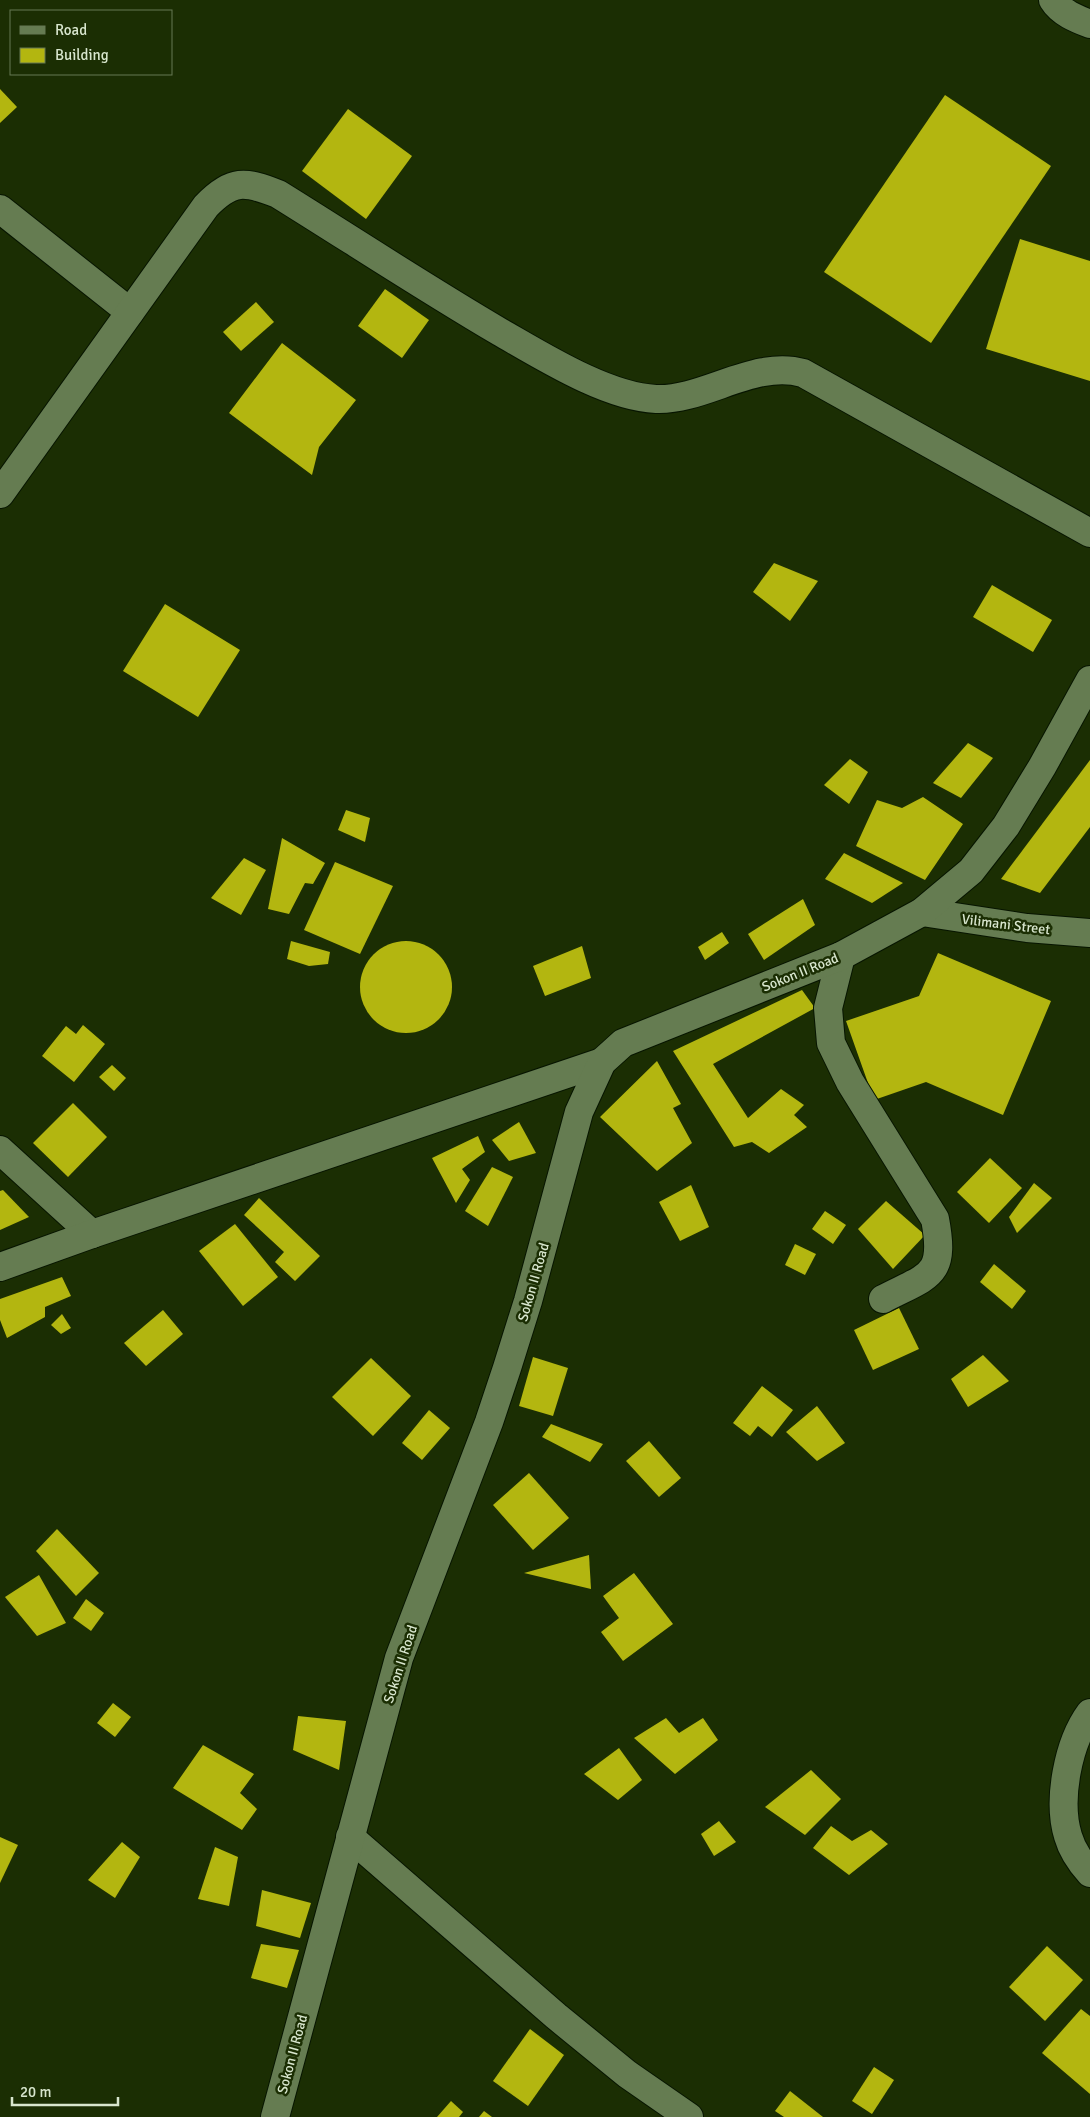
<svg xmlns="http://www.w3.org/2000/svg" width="1090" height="2117" font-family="Signika,sans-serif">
<rect width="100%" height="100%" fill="#1b2e03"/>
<g fill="#b3b610">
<path d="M 0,89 L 17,107 L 0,123 Z"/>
<path d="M 945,95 L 1051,166 L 931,343 L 824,272 Z"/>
<path d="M 348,109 L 412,156 L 366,219 L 302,171 Z"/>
<path d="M 1020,239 L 1090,261 L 1090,381 L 986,349 Z"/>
<path d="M 385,289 L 429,320 L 402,358 L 358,326 Z"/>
<path d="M 256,302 L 274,322 L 241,351 L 223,332 Z"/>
<path d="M 282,343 L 356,400 L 319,447 L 312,475 L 229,413 Z"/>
<path d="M 774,563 L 818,581 L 790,621 L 753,592 Z"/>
<path d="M 992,585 L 1052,620 L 1033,652 L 973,617 Z"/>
<path d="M 165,604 L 240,650 L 198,717 L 123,671 Z"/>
<path d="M 968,743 L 993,758 L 961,798 L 933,783 Z"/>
<path d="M 850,759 L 868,772 L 849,804 L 824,785 Z"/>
<path d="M 1090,760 L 1090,827 L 1040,893 L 1001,879 Z"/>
<path d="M 923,797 L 963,824 L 925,880 L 856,846 L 877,800 L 902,808 Z"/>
<path d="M 346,810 L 370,818 L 365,842 L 338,830 Z"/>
<path d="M 282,838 L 325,863 L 313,884 L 305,883 L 289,914 L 268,909 Z"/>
<path d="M 844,853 L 903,883 L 872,903 L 825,879 Z"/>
<path d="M 244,858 L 266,870 L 241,915 L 211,898 Z"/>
<path d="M 335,862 L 393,886 L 360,954 L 304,930 Z"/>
<path d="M 803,899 L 815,925 L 764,960 L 748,934 Z"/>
<path d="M 722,932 L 729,943 L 705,960 L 698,947 Z"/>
<path d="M 291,941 L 330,952 L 328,964 L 309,966 L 287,959 Z"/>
<circle cx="406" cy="987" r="46"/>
<path d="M 582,946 L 591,978 L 545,996 L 533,966 Z"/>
<path d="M 938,953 L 1051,1001 L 1003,1115 L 926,1082 L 874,1100 L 846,1021 L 919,996 Z"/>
<path d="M 802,990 L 815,1008 L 713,1064 L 748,1118 L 781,1089 L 804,1105 L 794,1115 L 807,1127 L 769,1153 L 752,1142 L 734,1147 L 673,1051 Z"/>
<path d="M 83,1025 L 105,1044 L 74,1082 L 42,1056 L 66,1026 L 76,1034 Z"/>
<path d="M 657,1061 L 681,1104 L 673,1108 L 692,1143 L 657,1171 L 600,1117 Z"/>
<path d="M 112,1065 L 126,1078 L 114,1091 L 99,1077 Z"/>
<path d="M 73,1103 L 107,1137 L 68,1177 L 33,1143 Z"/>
<path d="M 519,1122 L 536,1153 L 509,1161 L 492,1140 Z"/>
<path d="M 478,1136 L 485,1152 L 462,1169 L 470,1180 L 456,1203 L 432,1158 Z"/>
<path d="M 990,1158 L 1022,1188 L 989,1223 L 957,1192 Z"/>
<path d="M 492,1167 L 513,1177 L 488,1226 L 465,1211 Z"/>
<path d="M 1034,1183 L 1052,1198 L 1017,1233 L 1009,1217 Z"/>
<path d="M 691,1185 L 709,1227 L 680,1241 L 659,1202 Z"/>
<path d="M 3,1190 L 29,1217 L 0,1230 L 0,1191 Z"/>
<path d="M 259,1198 L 320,1256 L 295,1281 L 275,1262 L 284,1252 L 244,1215 Z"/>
<path d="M 886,1201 L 925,1235 L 893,1269 L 858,1229 Z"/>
<path d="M 825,1211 L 846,1225 L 833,1244 L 812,1229 Z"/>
<path d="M 235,1224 L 278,1277 L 243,1306 L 199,1251 Z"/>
<path d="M 795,1244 L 816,1254 L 805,1275 L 785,1265 Z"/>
<path d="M 994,1264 L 1026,1291 L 1012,1309 L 980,1282 Z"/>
<path d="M 62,1277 L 71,1296 L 45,1307 L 45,1317 L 7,1338 L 0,1320 L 0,1299 Z"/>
<path d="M 899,1308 L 919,1349 L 873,1370 L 854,1330 Z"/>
<path d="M 163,1310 L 183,1334 L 146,1366 L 124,1343 Z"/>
<path d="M 62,1314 L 71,1328 L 61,1334 L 51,1325 Z"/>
<path d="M 983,1355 L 1009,1381 L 968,1407 L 951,1379 Z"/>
<path d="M 533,1357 L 568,1368 L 553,1416 L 519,1406 Z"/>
<path d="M 371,1358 L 411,1396 L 373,1436 L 332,1397 Z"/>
<path d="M 762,1386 L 793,1410 L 772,1437 L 758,1426 L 750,1436 L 733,1423 Z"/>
<path d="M 817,1406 L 845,1443 L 817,1461 L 786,1432 Z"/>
<path d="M 429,1410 L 450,1428 L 422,1460 L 402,1443 Z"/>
<path d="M 551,1424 L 603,1444 L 590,1462 L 542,1437 Z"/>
<path d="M 649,1441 L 681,1478 L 659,1497 L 626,1461 Z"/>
<path d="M 529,1473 L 569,1518 L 533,1550 L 493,1505 Z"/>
<path d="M 57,1529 L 99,1573 L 76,1596 L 36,1551 Z"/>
<path d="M 589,1555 L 591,1589 L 524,1573 Z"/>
<path d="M 634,1573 L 673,1624 L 623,1661 L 601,1632 L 619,1618 L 603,1596 Z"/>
<path d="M 39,1575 L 66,1623 L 37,1636 L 5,1597 Z"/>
<path d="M 86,1599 L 104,1613 L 91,1631 L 73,1618 Z"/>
<path d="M 113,1703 L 131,1717 L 115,1737 L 97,1723 Z"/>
<path d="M 298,1716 L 346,1721 L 339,1770 L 293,1750 Z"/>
<path d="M 666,1718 L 679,1733 L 703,1718 L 718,1740 L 675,1774 L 634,1738 Z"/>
<path d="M 203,1745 L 254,1774 L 240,1793 L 257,1809 L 242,1830 L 173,1788 Z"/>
<path d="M 619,1748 L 642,1780 L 618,1800 L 584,1774 Z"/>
<path d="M 811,1770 L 841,1799 L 805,1835 L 765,1807 Z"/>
<path d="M 719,1821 L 736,1842 L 714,1856 L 701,1834 Z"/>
<path d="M 831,1826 L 852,1841 L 871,1830 L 888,1844 L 849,1875 L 813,1848 Z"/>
<path d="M 0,1837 L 18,1845 L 0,1883 Z"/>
<path d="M 122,1842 L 140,1857 L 115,1898 L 88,1880 Z"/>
<path d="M 215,1847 L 238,1857 L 229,1906 L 198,1899 Z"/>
<path d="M 262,1890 L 311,1903 L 300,1938 L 256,1926 Z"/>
<path d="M 261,1944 L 299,1950 L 287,1988 L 251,1978 Z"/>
<path d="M 1047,1946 L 1083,1980 L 1045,2021 L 1009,1987 Z"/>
<path d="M 1081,2009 L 1090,2016 L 1090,2094 L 1042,2053 Z"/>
<path d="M 530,2029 L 564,2055 L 528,2106 L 493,2081 Z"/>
<path d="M 874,2067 L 894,2080 L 872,2114 L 852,2101 Z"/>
<path d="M 790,2091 L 823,2117 L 784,2117 L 775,2111 Z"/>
<path d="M 451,2101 L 463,2112 L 459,2117 L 437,2117 Z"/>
<path d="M 484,2111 L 492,2117 L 479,2117 Z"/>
</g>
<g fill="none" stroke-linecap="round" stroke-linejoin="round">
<defs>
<g id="minor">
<path d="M 1053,0 C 1061,13 1077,19 1090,24"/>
<path d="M 0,209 L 130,312"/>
<path d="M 0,494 L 206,206 C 232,179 245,181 278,194 C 352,240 425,288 500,332 C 542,356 607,397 656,399 C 704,401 755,359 803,373 L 1090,533"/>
<path d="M 922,912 L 1027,928 L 1090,933"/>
<path d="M 841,956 L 828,1008 L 831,1043 L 850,1082 L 935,1219 C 946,1277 929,1275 883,1299"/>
<path d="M 0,1150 L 92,1234"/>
<path d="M 0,1267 L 92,1234 L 602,1062"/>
<path d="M 1090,1713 C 1068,1743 1057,1800 1068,1836 C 1072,1850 1081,1863 1090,1873"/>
<path d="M 350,1837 L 556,2016 L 627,2074 L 689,2117"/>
<path d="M 275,2117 L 399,1658 L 489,1422 L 507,1368 L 528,1301 L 579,1112 L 602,1062 L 623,1043 L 841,956 L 922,912 L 971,871 L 1006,826 L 1042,767 L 1090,680"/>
</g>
</defs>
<use href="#minor" stroke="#071500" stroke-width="30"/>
<use href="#minor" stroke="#657c51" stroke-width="28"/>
</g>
<g text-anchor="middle" stroke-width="5" stroke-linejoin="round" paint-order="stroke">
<g font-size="14" fill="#d8e6ce" stroke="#1b2e03">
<text transform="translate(1006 924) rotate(7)" y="5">Vilimani Street</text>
<text transform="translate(800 972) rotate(-22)" y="5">Sokon II Road</text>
<text transform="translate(533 1282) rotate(-74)" y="5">Sokon II Road</text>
<text transform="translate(400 1664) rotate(-72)" y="5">Sokon II Road</text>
<text transform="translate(292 2054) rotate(-75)" y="5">Sokon II Road</text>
</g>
</g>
<rect x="10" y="10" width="162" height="65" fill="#1b2e03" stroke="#677854"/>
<rect x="20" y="26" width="25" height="8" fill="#657c51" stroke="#677854"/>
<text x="55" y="35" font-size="15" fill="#d8e6ce">Road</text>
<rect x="20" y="48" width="25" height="15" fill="#b3b610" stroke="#677854"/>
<text x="55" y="60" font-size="15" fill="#d8e6ce">Building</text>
<path d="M12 2097v8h106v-8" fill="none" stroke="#d8e6ce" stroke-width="2.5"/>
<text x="20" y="2097" font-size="15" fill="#d8e6ce" stroke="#1b2e03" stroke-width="4" paint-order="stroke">20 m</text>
</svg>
